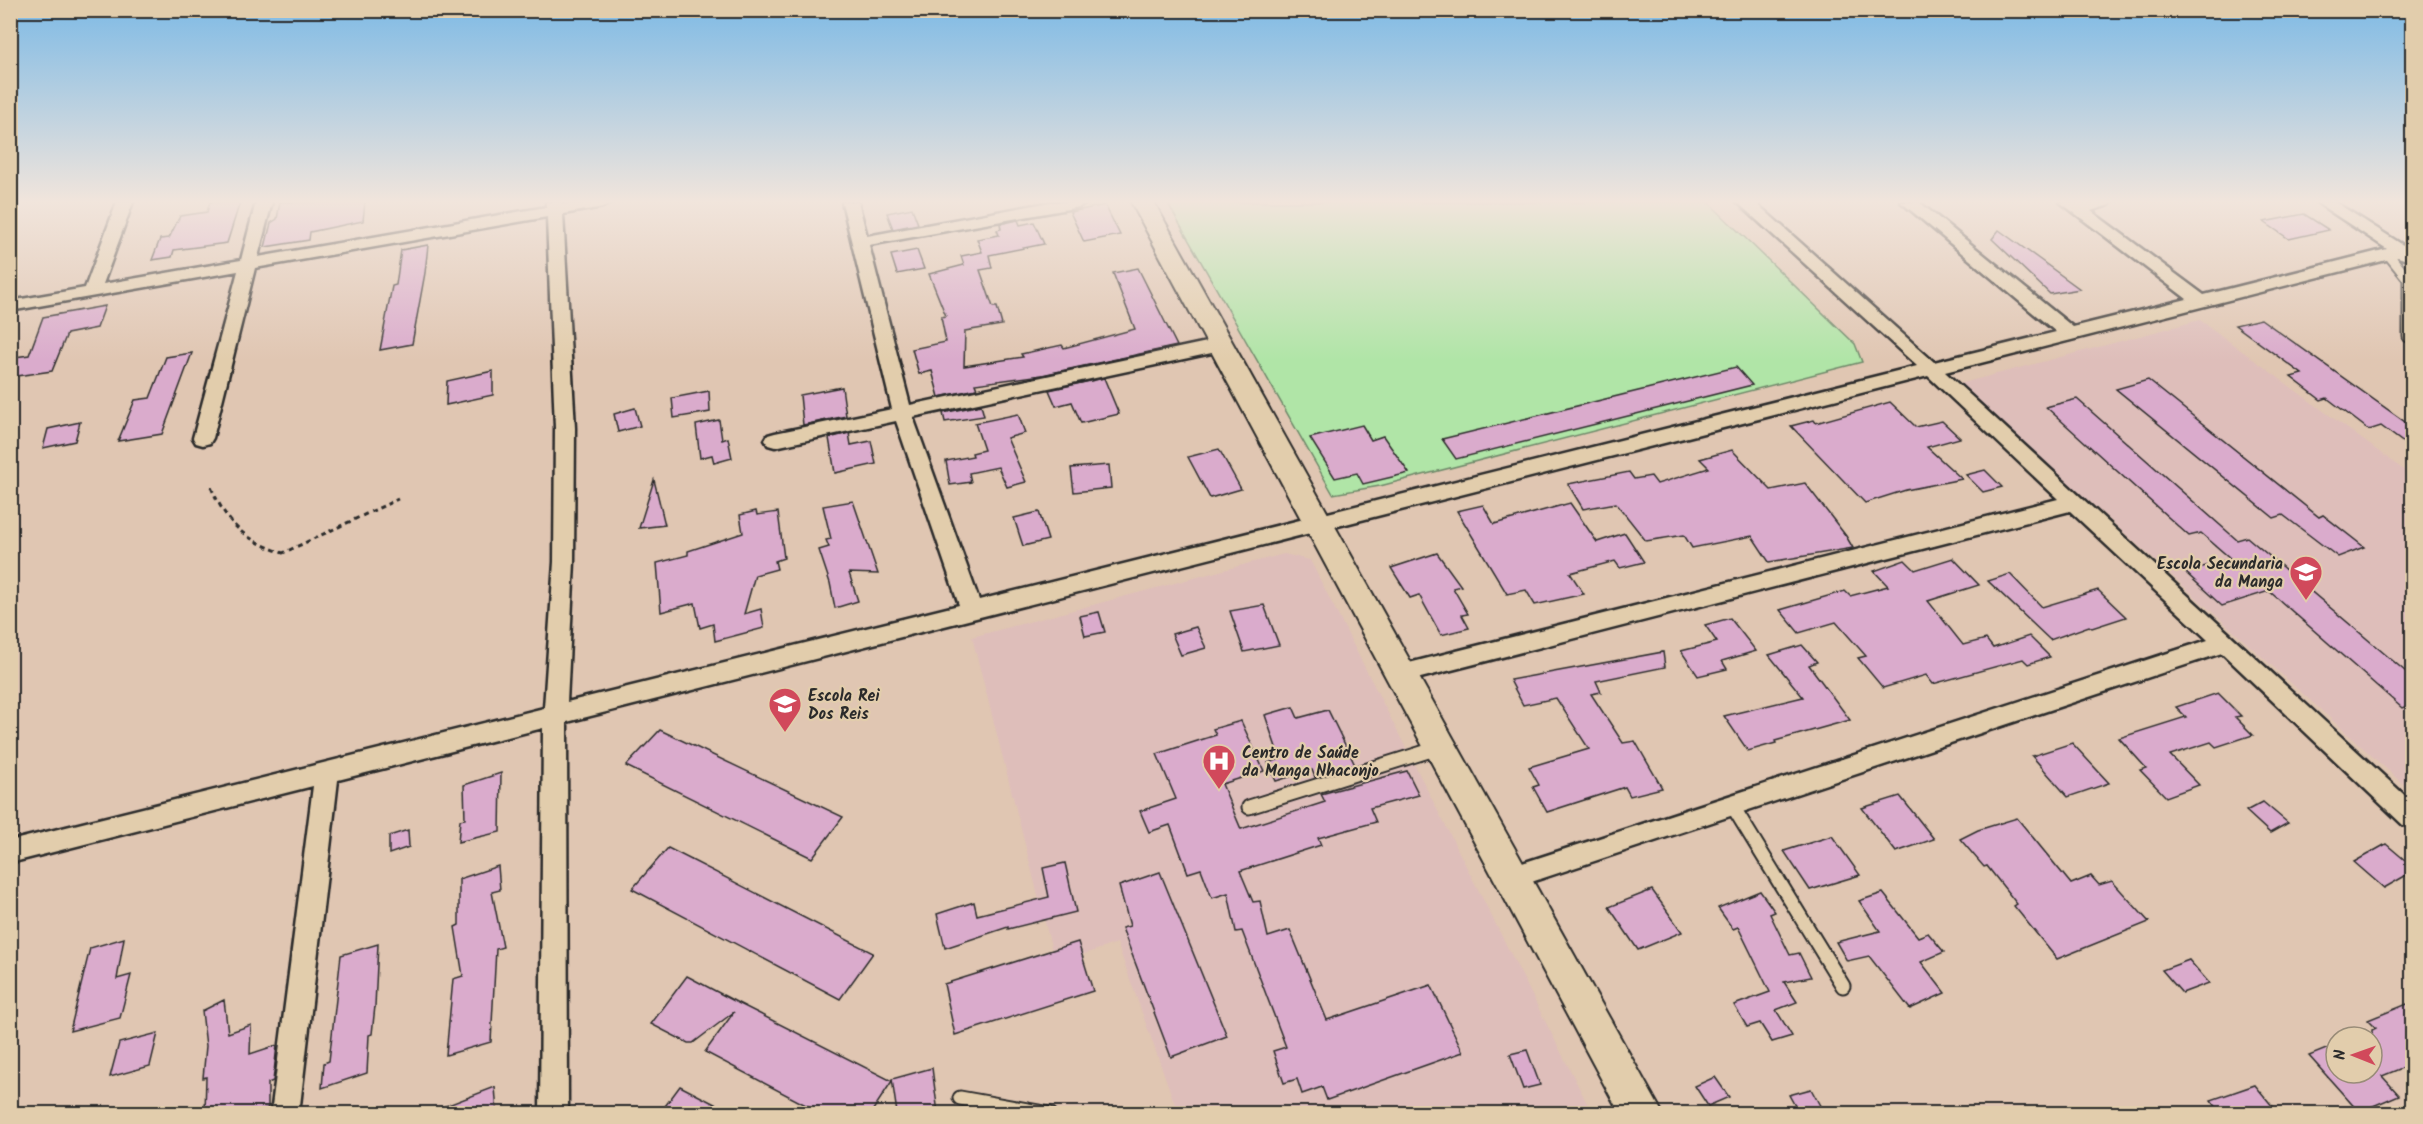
<svg xmlns="http://www.w3.org/2000/svg" width="2423" height="1124" font-family="Kalam,sans-serif">
<rect width="100%" height="100%" fill="#e0c6b2"/>
<filter id="ink" filterUnits="userSpaceOnUse"><feTurbulence type="fractalNoise" baseFrequency=".0167" numOctaves="2"/><feDisplacementMap in="SourceGraphic" scale="12" xChannelSelector="R" yChannelSelector="G"/><feConvolveMatrix kernelMatrix="1 2 1 2 8 2 1 2 1" color-interpolation-filters="sRGB"/></filter>
<g filter="url(#ink)">
<g fill="#debeba">
<path d="M 2200,320 L 2412,476 L 2412,792 L 1959,384 Z"/>
<path d="M 1284,554 L 1310,560 L 1592,1113 L 1178,1113 L 1117,943 L 1082,955 L 1078,942 L 1052,950 L 972,637 Z"/>
</g>
<path fill="#b0e5a7" stroke="#6e8869" stroke-width="1.5" d="M 1167,202 L 1708,202 L 1855,344 L 1862,362 L 1380,486 L 1333,494 Z"/>
<g fill="#daabcc" stroke="#2b2b2b" stroke-width="1.5">
<path d="M 210,202 L 240,202 L 227,243 L 174,250 L 172,257 L 152,260 L 160,239 L 169,238 L 180,216 L 207,212 Z"/>
<path d="M 280,202 L 365,202 L 363,221 L 310,232 L 309,240 L 265,247 L 271,223 L 277,219 Z"/>
<path d="M 1105,205 L 1120,235 L 1084,242 L 1070,212 Z"/>
<path d="M 912,208 L 918,224 L 893,229 L 887,213 Z"/>
<path d="M 2304,214 L 2329,230 L 2289,239 L 2264,222 Z"/>
<path d="M 1018,220 L 1020,225 L 1034,222 L 1044,244 L 989,255 L 992,268 L 980,270 L 993,307 L 997,307 L 1002,325 L 965,331 L 964,366 L 1023,357 L 1021,354 L 1062,345 L 1064,348 L 1135,329 L 1113,273 L 1138,268 L 1177,346 L 1042,375 L 975,384 L 977,389 L 939,397 L 932,371 L 919,374 L 912,349 L 946,342 L 941,317 L 946,316 L 929,274 L 964,265 L 961,256 L 982,252 L 977,239 L 999,235 L 997,230 L 1001,229 L 1000,224 Z"/>
<path d="M 1999,230 L 2080,289 L 2050,294 L 1992,239 Z"/>
<path d="M 428,245 L 425,273 L 412,344 L 380,350 L 392,286 L 396,285 L 401,250 Z"/>
<path d="M 917,250 L 924,269 L 897,274 L 891,255 Z"/>
<path d="M 105,306 L 97,328 L 67,334 L 52,371 L 10,377 L 10,367 L 15,357 L 29,355 L 43,317 Z"/>
<path d="M 2261,319 L 2412,427 L 2412,449 L 2381,426 L 2369,430 L 2327,398 L 2321,400 L 2291,377 L 2302,374 L 2235,325 Z"/>
<path d="M 192,353 L 162,434 L 118,441 L 135,400 L 150,398 L 166,357 Z"/>
<path d="M 1736,367 L 1752,385 L 1456,459 L 1442,439 Z"/>
<path d="M 493,371 L 493,395 L 446,405 L 447,381 Z"/>
<path d="M 1104,378 L 1119,414 L 1081,423 L 1072,402 L 1056,406 L 1049,390 Z"/>
<path d="M 2148,380 L 2319,517 L 2323,515 L 2364,547 L 2338,557 L 2283,515 L 2274,518 L 2116,389 Z"/>
<path d="M 842,387 L 846,416 L 803,425 L 800,395 Z"/>
<path d="M 709,391 L 710,412 L 674,418 L 672,398 Z"/>
<path d="M 2077,399 L 2237,540 L 2247,537 L 2412,677 L 2412,704 L 2402,708 L 2269,591 L 2222,606 L 2185,572 L 2231,559 L 2201,533 L 2189,536 L 2046,407 Z"/>
<path d="M 1890,402 L 1916,427 L 1942,421 L 1960,438 L 1927,447 L 1962,479 L 1906,490 L 1865,503 L 1791,426 L 1814,420 L 1816,423 Z"/>
<path d="M 981,405 L 984,416 L 945,422 L 943,413 Z"/>
<path d="M 635,408 L 640,426 L 618,432 L 614,414 Z"/>
<path d="M 1018,414 L 1025,433 L 1007,438 L 1026,482 L 1007,487 L 998,467 L 969,473 L 971,482 L 950,485 L 946,461 L 973,456 L 972,453 L 984,450 L 975,423 Z"/>
<path d="M 719,420 L 722,440 L 728,438 L 732,458 L 714,463 L 712,455 L 700,458 L 696,425 Z"/>
<path d="M 80,422 L 75,441 L 43,448 L 48,429 Z"/>
<path d="M 1362,425 L 1371,440 L 1383,436 L 1409,473 L 1363,484 L 1357,473 L 1335,478 L 1310,438 Z"/>
<path d="M 849,433 L 851,445 L 871,441 L 876,464 L 835,473 L 829,438 Z"/>
<path d="M 1219,449 L 1241,489 L 1210,498 L 1188,457 Z"/>
<path d="M 1732,450 L 1771,490 L 1805,483 L 1846,536 L 1853,548 L 1769,562 L 1752,536 L 1692,548 L 1684,535 L 1646,541 L 1616,503 L 1583,509 L 1568,484 L 1629,472 L 1634,479 L 1651,476 L 1657,484 L 1709,468 L 1700,459 Z"/>
<path d="M 1109,465 L 1111,488 L 1074,492 L 1071,468 Z"/>
<path d="M 1985,470 L 2002,487 L 1983,492 L 1966,475 Z"/>
<path d="M 654,480 L 665,525 L 639,528 Z"/>
<path d="M 853,501 L 878,574 L 849,573 L 858,601 L 835,608 L 830,583 L 819,550 L 829,547 L 826,540 L 831,539 L 823,506 Z"/>
<path d="M 1570,503 L 1597,542 L 1625,533 L 1644,562 L 1620,568 L 1615,561 L 1570,573 L 1584,594 L 1535,605 L 1526,590 L 1507,594 L 1457,511 L 1483,505 L 1494,524 Z"/>
<path d="M 756,511 L 757,515 L 778,512 L 784,558 L 775,561 L 777,569 L 755,575 L 744,614 L 761,609 L 764,628 L 715,641 L 713,624 L 700,628 L 695,603 L 661,612 L 657,563 L 688,555 L 688,551 L 743,533 L 740,515 Z"/>
<path d="M 1039,512 L 1048,540 L 1023,546 L 1014,518 Z"/>
<path d="M 1437,553 L 1461,586 L 1453,588 L 1468,614 L 1462,615 L 1469,628 L 1441,635 L 1419,595 L 1410,598 L 1391,568 Z"/>
<path d="M 1953,558 L 1979,585 L 1928,601 L 1963,645 L 1986,639 L 1993,648 L 2029,636 L 2050,657 L 2028,664 L 2023,659 L 1933,684 L 1926,675 L 1883,688 L 1858,658 L 1866,656 L 1836,622 L 1799,633 L 1780,610 L 1845,591 L 1850,596 L 1888,586 L 1874,571 L 1905,560 L 1915,570 Z"/>
<path d="M 2010,574 L 2042,607 L 2098,590 L 2126,617 L 2092,628 L 2089,626 L 2050,640 L 1988,581 Z"/>
<path d="M 1264,605 L 1279,645 L 1244,652 L 1230,611 Z"/>
<path d="M 1099,612 L 1105,632 L 1085,636 L 1080,616 Z"/>
<path d="M 1730,618 L 1756,651 L 1722,661 L 1727,669 L 1698,676 L 1681,651 L 1717,642 L 1705,625 Z"/>
<path d="M 1196,627 L 1206,648 L 1181,655 L 1172,634 Z"/>
<path d="M 1802,645 L 1817,662 L 1809,665 L 1850,720 L 1775,741 L 1776,743 L 1748,751 L 1724,716 L 1803,697 L 1769,655 Z"/>
<path d="M 1663,652 L 1665,667 L 1596,681 L 1601,692 L 1591,694 L 1623,743 L 1635,741 L 1662,788 L 1630,796 L 1625,787 L 1547,812 L 1533,787 L 1539,785 L 1529,767 L 1589,749 L 1556,698 L 1523,705 L 1510,680 Z"/>
<path d="M 2218,693 L 2241,716 L 2235,717 L 2253,735 L 2216,747 L 2211,742 L 2170,755 L 2199,785 L 2166,797 L 2140,770 L 2146,768 L 2119,738 L 2186,717 L 2176,707 Z"/>
<path d="M 1293,707 L 1298,718 L 1328,710 L 1355,765 L 1315,777 L 1312,770 L 1276,781 L 1268,763 L 1280,759 L 1265,715 Z"/>
<path d="M 1241,721 L 1264,771 L 1222,784 L 1241,829 L 1325,802 L 1321,794 L 1407,771 L 1419,795 L 1370,808 L 1376,822 L 1318,838 L 1321,845 L 1240,871 L 1253,902 L 1260,901 L 1268,937 L 1290,930 L 1327,1020 L 1431,985 L 1463,1052 L 1327,1100 L 1322,1087 L 1302,1094 L 1297,1079 L 1284,1083 L 1273,1051 L 1286,1047 L 1242,931 L 1236,932 L 1228,893 L 1212,898 L 1201,869 L 1188,873 L 1170,825 L 1149,832 L 1140,811 L 1176,799 L 1157,754 L 1216,735 L 1213,729 Z"/>
<path d="M 660,730 L 843,817 L 812,858 L 626,766 Z"/>
<path d="M 2072,743 L 2109,783 L 2068,797 L 2032,756 Z"/>
<path d="M 501,773 L 500,832 L 458,842 L 460,820 L 465,819 L 464,785 Z"/>
<path d="M 1900,796 L 1934,839 L 1896,852 L 1862,808 Z"/>
<path d="M 2263,802 L 2288,823 L 2270,833 L 2246,811 Z"/>
<path d="M 2017,818 L 2071,884 L 2091,876 L 2099,885 L 2112,881 L 2149,922 L 2057,959 L 2014,906 L 2017,904 L 1987,866 L 1984,867 L 1960,839 L 1978,830 Z"/>
<path d="M 408,830 L 409,847 L 389,854 L 389,836 Z"/>
<path d="M 1832,836 L 1860,875 L 1810,890 L 1784,851 Z"/>
<path d="M 2386,844 L 2412,866 L 2412,872 L 2384,888 L 2354,862 Z"/>
<path d="M 668,848 L 873,953 L 840,999 L 632,889 Z"/>
<path d="M 1065,863 L 1076,912 L 1008,929 L 1008,927 L 945,948 L 937,914 L 974,902 L 977,915 L 1049,897 L 1043,868 Z"/>
<path d="M 498,866 L 500,890 L 492,892 L 503,947 L 496,949 L 491,1042 L 446,1055 L 453,979 L 463,976 L 455,927 L 459,925 L 459,879 Z"/>
<path d="M 1160,872 L 1227,1036 L 1171,1057 L 1122,928 L 1130,926 L 1119,886 Z"/>
<path d="M 1652,890 L 1682,932 L 1638,950 L 1609,907 Z"/>
<path d="M 1760,891 L 1775,912 L 1770,914 L 1790,955 L 1799,953 L 1811,977 L 1784,982 L 1797,1002 L 1776,1010 L 1792,1036 L 1772,1042 L 1760,1023 L 1747,1027 L 1734,1005 L 1770,992 L 1738,927 L 1733,929 L 1718,908 Z"/>
<path d="M 1883,893 L 1918,937 L 1928,933 L 1944,952 L 1921,962 L 1945,993 L 1910,1009 L 1869,956 L 1847,961 L 1836,942 L 1880,931 L 1859,901 Z"/>
<path d="M 124,938 L 117,979 L 131,975 L 120,1018 L 70,1031 L 90,948 Z"/>
<path d="M 1078,942 L 1093,991 L 955,1035 L 944,984 Z"/>
<path d="M 378,944 L 375,1006 L 372,1034 L 369,1035 L 367,1073 L 322,1088 L 324,1063 L 329,1061 L 341,955 Z"/>
<path d="M 2189,960 L 2209,983 L 2182,993 L 2162,970 Z"/>
<path d="M 687,976 L 740,1004 L 892,1081 L 871,1113 L 821,1113 L 705,1052 L 734,1012 L 693,1043 L 688,1043 L 651,1024 Z"/>
<path d="M 224,1000 L 228,1033 L 251,1025 L 250,1054 L 277,1045 L 273,1081 L 268,1083 L 268,1108 L 253,1113 L 205,1113 L 206,1077 L 203,1078 L 206,1046 L 202,1011 Z"/>
<path d="M 2412,1002 L 2412,1064 L 2382,1076 L 2399,1095 L 2359,1112 L 2309,1056 L 2336,1045 L 2336,1073 L 2372,1073 L 2372,1030 L 2376,1028 L 2368,1020 Z"/>
<path d="M 158,1033 L 150,1066 L 110,1077 L 119,1043 Z"/>
<path d="M 1527,1050 L 1540,1085 L 1523,1089 L 1510,1054 Z"/>
<path d="M 932,1068 L 938,1113 L 897,1113 L 892,1079 Z"/>
<path d="M 1715,1077 L 1729,1097 L 1708,1106 L 1695,1086 Z"/>
<path d="M 2255,1085 L 2278,1113 L 2221,1113 L 2211,1100 Z"/>
<path d="M 680,1086 L 732,1113 L 660,1113 Z"/>
<path d="M 495,1087 L 497,1113 L 430,1113 L 430,1112 Z"/>
<path d="M 1811,1089 L 1824,1113 L 1799,1113 L 1789,1095 Z"/>
</g>
<g fill="none" stroke-linecap="round" stroke-linejoin="round">
<defs>
<path id="lane-far1" d="M 2388,254 L 2408,279 L 2408,337"/>
<g id="lane">
<path d="M 1732,805 L 1843,986"/>
<path d="M 1249,807 L 1438,748"/>
<path d="M 960,1098 L 1050,1114"/>
</g>
<path id="street" d="M 117,202 L 133,202 L 103,284 L 241,260 L 256,202 L 272,202 L 258,257 L 546,207 L 546,202 L 562,202 L 562,204 L 611,202 L 603,207 L 563,214 L 575,428 L 574,562 L 567,702 L 959,605 L 896,421 L 775,447 L 768,445 L 765,440 L 768,435 L 775,433 L 892,409 L 842,202 L 858,202 L 867,236 L 1051,202 L 1087,202 L 1079,207 L 869,245 L 910,405 L 1221,339 L 1227,341 L 1230,345 L 1227,349 L 1221,351 L 913,417 L 979,600 L 1917,366 L 1737,202 L 1755,202 L 1934,362 L 2056,332 L 1901,202 L 1919,202 L 2073,327 L 2187,299 L 2060,202 L 2111,202 L 2109,205 L 2091,211 L 2204,295 L 2387,249 L 2316,202 L 2335,202 L 2403,245 L 2412,243 L 2412,259 L 2407,260 L 2398,257 L 1945,372 L 2412,802 L 2412,828 L 2403,825 L 2222,653 L 1513,888 L 1504,885 L 1500,877 L 1504,869 L 1513,866 L 2208,640 L 2070,511 L 1401,683 L 1393,680 L 1390,674 L 1393,668 L 1401,665 L 2058,499 L 1928,376 L 567,722 L 568,1114 L 540,1114 L 543,728 L 338,780 L 299,1114 L 271,1114 L 313,786 L 10,863 L 10,841 L 544,708 L 554,562 L 555,428 L 547,217 L 255,268 L 213,438 L 210,443 L 203,445 L 196,443 L 193,438 L 238,271 L 10,311 L 10,301 L 85,288 Z"/>
<path id="secondary" d="M 1131,202 L 1154,202 L 1663,1114 L 1620,1114 Z"/>
</defs>
<use href="#lane-far1" stroke="#2b2b2b" stroke-width="13"/>
<use href="#lane" stroke="#2b2b2b" stroke-width="17"/>
<use href="#street" stroke="#2b2b2b" stroke-width="5"/>
<use href="#secondary" stroke="#2b2b2b" stroke-width="4"/>
<path stroke="#2b2b2b" stroke-width="3" stroke-dasharray="5 4" stroke-linecap="butt" d="M 211,487 C 228,526 244,539 283,553 L 398,499"/>
<use href="#lane-far1" stroke="#e2cdac" stroke-width="9"/>
<use href="#lane" stroke="#e2cdac" stroke-width="13"/>
<use href="#street" fill="#e2cdac" fill-rule="evenodd"/>
<use href="#secondary" fill="#e2cdac" fill-rule="evenodd"/>
</g>
</g>
<linearGradient id="sky" x2="0" y2="1"><stop stop-color="#7ebae5"/><stop offset="0.56" stop-color="#f1e5dc"/><stop offset="1" stop-color="#f1e5dc" stop-opacity="0"/></linearGradient>
<rect width="2423" height="360" fill="url(#sky)"/>
<defs>
<symbol id="school-pin" viewBox="-11 -11 22 30"><path d="M0 17L-7.5 6A9.5 9.5 0 1 1 7.5 6Z" fill="#d1495b" stroke="#e2cdac"/><path d="M0-5L7-2L0 1L-7-2ZM-4 1L0 2.5L4 1V4Q0 6-4 4Z" fill="#fff"/></symbol>
<symbol id="hospital-pin" viewBox="-11 -11 22 30"><path d="M0 17L-7.5 6A9.5 9.5 0 1 1 7.5 6Z" fill="#d1495b" stroke="#e2cdac"/><path d="M-5-5h3v3.5h4V-5h3V5h-3V1.5h-4V5h-3Z" fill="#fff"/></symbol>
</defs>
<g fill-rule="evenodd">
<use href="#school-pin" x="2287" y="553" width="38" height="52"/>
<use href="#school-pin" x="766" y="685" width="38" height="52"/>
<use href="#hospital-pin" x="1200" y="742" width="38" height="52"/>
</g>
<g text-anchor="middle" stroke-width="4.5" stroke-linejoin="round" paint-order="stroke">
<g font-size="16" font-weight="bold" fill="#2b2b2b" stroke="#e2cdac" text-anchor="start">
<text x="2283" y="569" text-anchor="end">Escola Secundaria<tspan x="2283" dy="18">da Manga</tspan></text>
<text x="808" y="701">Escola Rei<tspan x="808" dy="18">Dos Reis</tspan></text>
<text x="1242" y="758">Centro de Saúde<tspan x="1242" dy="18">da Manga Nhaconjo</tspan></text>
</g>
</g>
<rect width="2423" height="1124" fill="none" stroke="#e2cdac" stroke-width="36"/>
<rect x="18" y="18" width="2387" height="1088" fill="none" stroke="#2b2b2b" stroke-width="2" filter="url(#ink)"/>
<g transform="translate(2354 1055) rotate(271)"><circle r="28" fill="#e2cdac" stroke="#998c78" stroke-width="1.5"/>
<path d="M0-4.5L10 22L0 15L-10 22Z" fill="#d1495b"/>
<text y="-9" font-size="16" font-weight="bold" text-anchor="middle" fill="#2b2b2b">N</text>
</g>
</svg>
